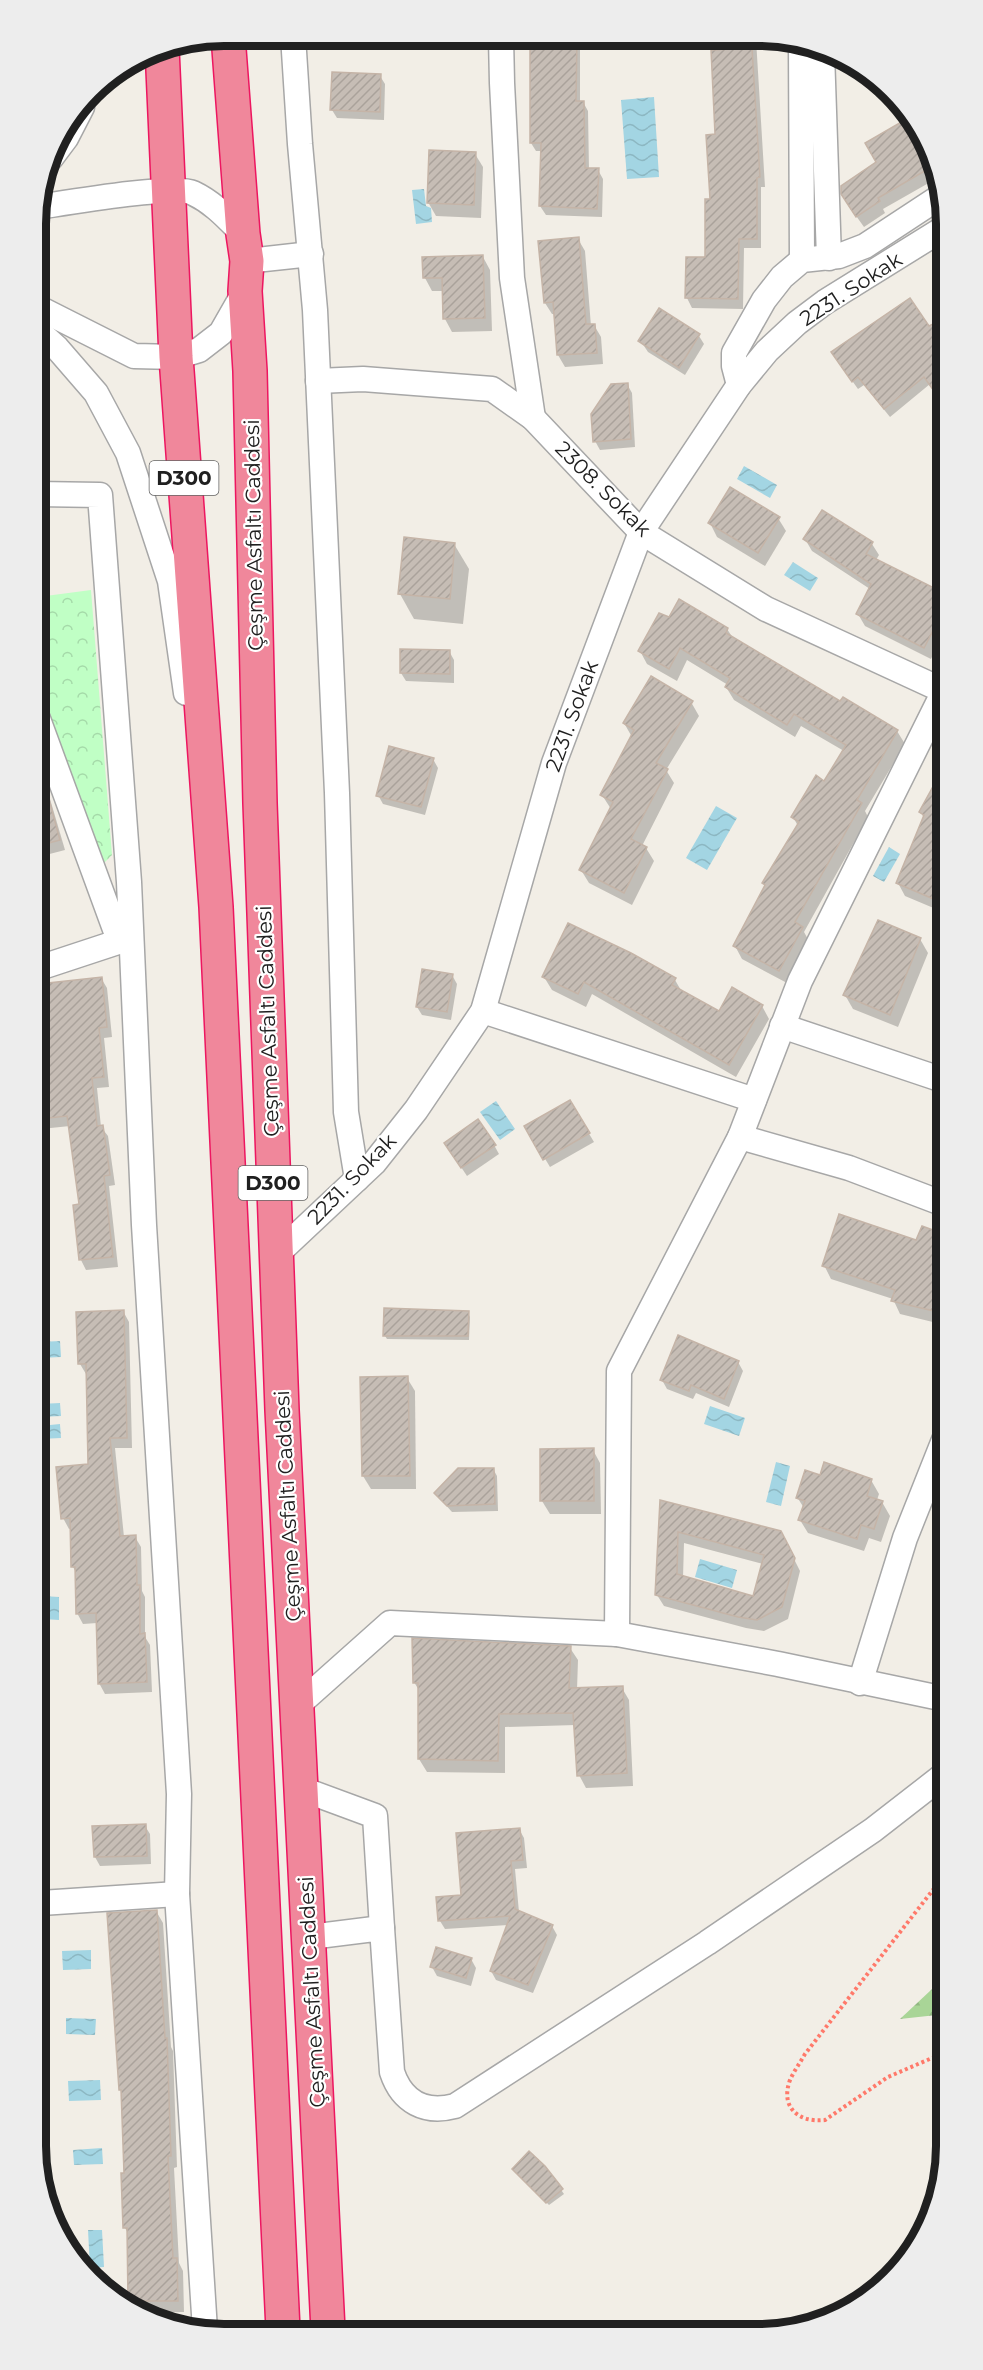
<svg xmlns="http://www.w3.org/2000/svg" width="983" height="2370" font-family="Montserrat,sans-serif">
<defs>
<pattern id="forest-firs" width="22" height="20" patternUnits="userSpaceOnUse" patternTransform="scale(1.5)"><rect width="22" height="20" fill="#a9d597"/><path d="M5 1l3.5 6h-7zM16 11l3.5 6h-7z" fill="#91b782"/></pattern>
<pattern id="park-crowns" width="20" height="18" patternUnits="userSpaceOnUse" patternTransform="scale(1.5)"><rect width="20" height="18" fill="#c0ffc5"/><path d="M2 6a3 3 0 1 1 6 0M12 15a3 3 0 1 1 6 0" fill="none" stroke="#a5daa9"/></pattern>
<pattern id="water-waves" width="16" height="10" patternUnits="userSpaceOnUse" patternTransform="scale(1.5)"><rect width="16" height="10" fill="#a3d5e3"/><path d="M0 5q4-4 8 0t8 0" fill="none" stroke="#8cb7c2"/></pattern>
<pattern id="building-hatch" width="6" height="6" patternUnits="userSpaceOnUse" patternTransform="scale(1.5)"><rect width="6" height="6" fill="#c6bdb5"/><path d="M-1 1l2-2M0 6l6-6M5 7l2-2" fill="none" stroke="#aaa29b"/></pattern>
</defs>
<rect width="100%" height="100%" fill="#f2eee6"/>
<path fill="url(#forest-firs)" d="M 946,1976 L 946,2014 L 900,2019 Z"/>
<path fill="url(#park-crowns)" d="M 91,590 L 112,855 L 104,863 L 38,683 L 38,597 Z"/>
<g fill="url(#water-waves)">
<path d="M 654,97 L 659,177 L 627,179 L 621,100 Z"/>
<path d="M 424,189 L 426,206 L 431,208 L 432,222 L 416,224 L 412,190 Z"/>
<path d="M 744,466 L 777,485 L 770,498 L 737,479 Z"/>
<path d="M 793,562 L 818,578 L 810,591 L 784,575 Z"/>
<path d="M 716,806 L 737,818 L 707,870 L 686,858 Z"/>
<path d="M 889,847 L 900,854 L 884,882 L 873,876 Z"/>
<path d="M 496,1101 L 515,1129 L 500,1140 L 480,1112 Z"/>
<path d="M 60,1341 L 61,1357 L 40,1358 L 40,1342 Z"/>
<path d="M 60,1403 L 61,1416 L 40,1417 L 40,1404 Z"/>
<path d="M 710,1406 L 745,1418 L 739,1436 L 704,1424 Z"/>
<path d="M 60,1424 L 61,1438 L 40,1439 L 40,1426 Z"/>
<path d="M 776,1462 L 790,1466 L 781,1506 L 766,1502 Z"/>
<path d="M 700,1559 L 737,1570 L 732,1588 L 695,1577 Z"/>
<path d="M 43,1596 L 59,1597 L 59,1620 L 43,1619 Z"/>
<path d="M 91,1950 L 91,1969 L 63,1970 L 62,1951 Z"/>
<path d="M 66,2018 L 96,2019 L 95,2035 L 66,2034 Z"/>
<path d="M 100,2080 L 101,2100 L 69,2101 L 68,2081 Z"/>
<path d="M 102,2148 L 103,2164 L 74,2165 L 73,2150 Z"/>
<path d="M 88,2230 L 102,2230 L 104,2267 L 90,2268 Z"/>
</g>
<g fill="#0003" fill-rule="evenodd">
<path d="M 531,38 L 580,38 L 580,102 L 583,102 L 588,111 L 589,170 L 598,170 L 603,179 L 602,217 L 546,215 L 540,206 L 542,151 L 536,151 L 531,143 Z"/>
<path d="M 714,39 L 756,39 L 765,187 L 761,187 L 761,248 L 744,248 L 743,309 L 692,308 L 687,298 L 706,259 L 717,136 Z"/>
<path d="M 380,76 L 385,84 L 384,120 L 337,118 L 332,110 Z"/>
<path d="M 912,118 L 922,130 L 941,176 L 883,209 L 885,213 L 864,227 L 849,206 L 878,163 L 867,143 Z"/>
<path d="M 475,154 L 483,167 L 481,218 L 436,216 L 428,202 Z"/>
<path d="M 578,239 L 585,251 L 591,326 L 594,325 L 601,337 L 603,364 L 565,367 L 558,355 L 556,314 L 552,314 L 545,303 Z"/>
<path d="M 483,257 L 490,270 L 492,331 L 452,332 L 445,319 L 444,291 L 432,291 L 425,278 Z"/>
<path d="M 659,310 L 699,336 L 704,344 L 685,375 L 648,352 L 642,343 Z"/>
<path d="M 933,326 L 941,338 L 941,400 L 930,384 L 890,417 L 864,385 L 858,389 L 838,361 Z"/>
<path d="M 37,370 L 49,398 L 37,402 Z"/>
<path d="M 627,384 L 632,393 L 635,447 L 600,450 L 595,441 Z"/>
<path d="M 778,518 L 786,531 L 765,566 L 717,537 L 710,523 Z"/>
<path d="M 805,539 L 872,544 L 879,555 L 876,560 L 942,594 L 942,637 L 931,659 L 865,626 L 858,614 L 870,589 L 812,551 Z"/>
<path d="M 454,544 L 469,569 L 463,624 L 414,619 L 400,594 Z"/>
<path d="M 669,619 L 727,629 L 733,638 L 841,704 L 897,731 L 905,744 L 865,811 L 868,817 L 804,932 L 809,941 L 787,983 L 742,959 L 735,946 L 798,826 L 793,817 L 825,783 L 844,751 L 801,726 L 795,737 L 734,700 L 726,687 L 728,685 L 687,660 L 677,681 L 647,664 L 640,651 Z"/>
<path d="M 449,651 L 454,660 L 454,683 L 406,681 L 401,673 Z"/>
<path d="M 691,702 L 699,716 L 666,770 L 674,783 L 642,846 L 646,848 L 654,861 L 632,905 L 589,883 L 581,870 L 611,809 L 602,795 L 632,737 L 624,723 Z"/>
<path d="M 38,758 L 65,850 L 38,857 Z"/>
<path d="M 433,759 L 438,768 L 425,815 L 383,804 L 378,795 Z"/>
<path d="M 942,773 L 943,912 L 905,896 L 898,883 L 924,819 L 921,812 Z"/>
<path d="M 920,939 L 928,953 L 898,1027 L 853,1009 L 845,995 Z"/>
<path d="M 452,975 L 457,984 L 451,1020 L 422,1015 L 417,1007 Z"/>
<path d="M 544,977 L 675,980 L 682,992 L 719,1013 L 762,1006 L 769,1019 L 736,1077 L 592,994 L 586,1007 L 552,990 Z"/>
<path d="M 101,978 L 107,988 L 112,1037 L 104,1038 L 109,1087 L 97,1088 L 101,1127 L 108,1136 L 115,1185 L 109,1186 L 118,1267 L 86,1270 L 81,1260 L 75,1206 L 81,1206 L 70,1126 L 41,1129 L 39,1125 L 39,1089 L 43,1089 L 43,1055 L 39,1018 L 39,985 Z"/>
<path d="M 943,998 L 943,1041 L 940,1039 L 932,1026 Z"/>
<path d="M 570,1102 L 594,1142 L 550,1167 L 526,1127 Z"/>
<path d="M 494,1145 L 499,1154 L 467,1176 L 451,1152 Z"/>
<path d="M 944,1235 L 944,1313 L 941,1324 L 900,1314 L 893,1299 L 831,1279 L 824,1265 Z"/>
<path d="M 123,1311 L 129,1322 L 132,1448 L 115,1448 L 124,1537 L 135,1537 L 141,1547 L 142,1591 L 145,1597 L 145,1637 L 150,1645 L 152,1692 L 105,1694 L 99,1683 L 97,1623 L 83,1624 L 77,1613 L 77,1574 L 73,1567 L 72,1528 L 69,1529 L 63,1518 L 90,1465 L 88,1374 L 86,1374 L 80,1364 Z"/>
<path d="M 468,1313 L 470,1317 L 469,1340 L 387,1339 L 385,1336 Z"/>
<path d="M 738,1362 L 743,1371 L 729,1407 L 696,1393 L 693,1399 L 667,1389 L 662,1380 Z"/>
<path d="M 407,1378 L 415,1391 L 416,1489 L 371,1489 L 363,1476 Z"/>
<path d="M 593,1450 L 600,1463 L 601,1514 L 550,1514 L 542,1501 Z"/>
<path d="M 493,1469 L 497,1476 L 498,1511 L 452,1512 L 435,1493 Z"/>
<path d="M 821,1476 L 871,1480 L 879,1494 L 877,1500 L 882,1502 L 890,1516 L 881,1542 L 869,1538 L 864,1551 L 808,1533 L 800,1520 L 804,1508 L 797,1497 Z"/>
<path d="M 661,1502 L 787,1545 L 800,1571 L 788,1619 L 764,1631 L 746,1628 L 664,1606 L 657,1595 ZM 684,1543 L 763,1564 L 754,1598 L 683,1578 Z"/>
<path d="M 570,1648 L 578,1660 L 577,1690 L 622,1688 L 629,1700 L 633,1786 L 586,1788 L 579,1775 L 576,1725 L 505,1727 L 505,1773 L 427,1772 L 419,1759 L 420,1692 L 414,1682 Z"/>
<path d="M 145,1826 L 150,1834 L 151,1864 L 100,1866 L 95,1857 L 94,1827 Z"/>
<path d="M 519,1829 L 524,1838 L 527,1868 L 515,1869 L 519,1912 L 552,1926 L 557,1935 L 533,1993 L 496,1980 L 491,1971 L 508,1925 L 445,1929 L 440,1921 Z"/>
<path d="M 156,1911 L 163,1923 L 171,2047 L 173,2051 L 177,2167 L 174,2168 L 179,2263 L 183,2271 L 184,2312 L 138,2313 L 130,2301 L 129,2235 L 125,2228 L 122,2093 L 121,2089 Z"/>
<path d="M 471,1959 L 476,1968 L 471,1986 L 437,1976 L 432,1967 Z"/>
<path d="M 544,2166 L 564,2194 L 549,2205 L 516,2173 Z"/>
</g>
<g fill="url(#building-hatch)" stroke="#c5b4a7" stroke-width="1.5" fill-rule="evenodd">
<path d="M 530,38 L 577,38 L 576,101 L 584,101 L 585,168 L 599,168 L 597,209 L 539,206 L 541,143 L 530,143 Z"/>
<path d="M 752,48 L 760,177 L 757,178 L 757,239 L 739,239 L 738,299 L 685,298 L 686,257 L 705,257 L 705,199 L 710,199 L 706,135 L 715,134 L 711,50 Z"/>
<path d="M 332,72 L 381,74 L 380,112 L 330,110 Z"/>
<path d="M 903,121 L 930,168 L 878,198 L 880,201 L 856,217 L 841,194 L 841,186 L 876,162 L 865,143 Z"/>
<path d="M 429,150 L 476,152 L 474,205 L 427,203 Z"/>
<path d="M 579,237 L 586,324 L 595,324 L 597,353 L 557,355 L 553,302 L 544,303 L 538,241 Z"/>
<path d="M 483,255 L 485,318 L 443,319 L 442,278 L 423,278 L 422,257 Z"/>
<path d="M 910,298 L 929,326 L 933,324 L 941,335 L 941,401 L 924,377 L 884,409 L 858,377 L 852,382 L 831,352 Z"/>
<path d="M 659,308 L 700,334 L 679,368 L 638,341 Z"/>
<path d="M 628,383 L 631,439 L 593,442 L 591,414 L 611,384 Z"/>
<path d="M 730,487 L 780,517 L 758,553 L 708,523 Z"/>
<path d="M 822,510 L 873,542 L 866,554 L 942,592 L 942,613 L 924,648 L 856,614 L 871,584 L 803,539 Z"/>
<path d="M 404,537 L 455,543 L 450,599 L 398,594 Z"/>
<path d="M 679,599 L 728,628 L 726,633 L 840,701 L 843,697 L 898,730 L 857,800 L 862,803 L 795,922 L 803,927 L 779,971 L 733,946 L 765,885 L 762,883 L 799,822 L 791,817 L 816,775 L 824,781 L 846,745 L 794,714 L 787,725 L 725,687 L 730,678 L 680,648 L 669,669 L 638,651 L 659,613 L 669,617 Z"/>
<path d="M 400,649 L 450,650 L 450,674 L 400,673 Z"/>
<path d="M 651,676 L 693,701 L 656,763 L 668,769 L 631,839 L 647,847 L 624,893 L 579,870 L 613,802 L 600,795 L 634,730 L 623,723 Z"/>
<path d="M 389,746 L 434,758 L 421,807 L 376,796 Z"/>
<path d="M 942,770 L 942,772 L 943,903 L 896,883 L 924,815 L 919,812 Z"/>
<path d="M 44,781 L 60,840 L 38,846 L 38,782 Z"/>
<path d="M 878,920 L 921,938 L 890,1015 L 843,995 Z"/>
<path d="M 568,923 L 631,953 L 676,978 L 672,985 L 719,1011 L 732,987 L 763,1005 L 729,1065 L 584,982 L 578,994 L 542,977 Z"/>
<path d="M 422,969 L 453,974 L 447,1012 L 416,1007 Z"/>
<path d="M 102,977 L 107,1027 L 99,1028 L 104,1077 L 92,1078 L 97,1126 L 103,1125 L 110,1175 L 104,1176 L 113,1257 L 79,1260 L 73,1205 L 79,1204 L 67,1116 L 39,1119 L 39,1088 L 41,1088 L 39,1054 L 41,1053 L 39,984 Z"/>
<path d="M 570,1100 L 590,1133 L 543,1160 L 524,1126 Z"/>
<path d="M 478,1119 L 496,1145 L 461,1168 L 444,1143 Z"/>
<path d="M 839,1214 L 916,1240 L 922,1226 L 944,1234 L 944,1274 L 934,1311 L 891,1301 L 895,1290 L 822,1266 Z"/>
<path d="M 384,1308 L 469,1311 L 468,1336 L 383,1336 Z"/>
<path d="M 124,1310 L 127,1438 L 110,1438 L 120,1536 L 136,1535 L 137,1585 L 140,1585 L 140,1634 L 145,1633 L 147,1682 L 98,1684 L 96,1613 L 76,1614 L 75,1567 L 71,1567 L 70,1518 L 61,1519 L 56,1467 L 88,1464 L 86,1364 L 78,1364 L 76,1312 Z"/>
<path d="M 678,1335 L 739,1361 L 724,1399 L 691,1385 L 689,1391 L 660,1380 Z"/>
<path d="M 408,1376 L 410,1476 L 362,1476 L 360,1377 Z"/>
<path d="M 594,1448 L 594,1501 L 540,1501 L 540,1449 Z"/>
<path d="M 824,1462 L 872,1479 L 867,1496 L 883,1501 L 874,1529 L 861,1525 L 857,1539 L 798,1520 L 805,1501 L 796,1498 L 805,1470 L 820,1475 Z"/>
<path d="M 458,1468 L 494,1468 L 495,1504 L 447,1506 L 434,1493 Z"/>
<path d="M 660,1500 L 781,1531 L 795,1558 L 782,1607 L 757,1620 L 738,1617 L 655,1595 ZM 678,1532 L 764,1555 L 753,1596 L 677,1574 Z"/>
<path d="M 412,1638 L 571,1646 L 569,1688 L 623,1686 L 627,1773 L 577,1776 L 573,1713 L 499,1714 L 498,1761 L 418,1759 L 418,1683 L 413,1683 Z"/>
<path d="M 146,1824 L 147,1856 L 94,1857 L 92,1826 Z"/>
<path d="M 520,1828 L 523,1860 L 511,1861 L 515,1909 L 553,1925 L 528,1985 L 490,1971 L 510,1916 L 438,1921 L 436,1897 L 461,1895 L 456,1833 Z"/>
<path d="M 157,1910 L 165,2038 L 167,2038 L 171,2156 L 168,2156 L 173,2258 L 177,2258 L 178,2301 L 128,2301 L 127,2228 L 123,2228 L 121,2173 L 124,2173 L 121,2090 L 119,2090 L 107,1913 Z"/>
<path d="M 436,1947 L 472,1958 L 466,1978 L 430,1967 Z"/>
<path d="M 529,2151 L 545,2166 L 563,2189 L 546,2203 L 512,2169 Z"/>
</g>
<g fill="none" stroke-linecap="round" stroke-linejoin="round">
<defs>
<g id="minor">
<path d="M 293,36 L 300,144 L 315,310 L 337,793 L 346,1112 L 357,1179"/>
<path d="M 501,38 L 502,83 L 512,278 L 533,418"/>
<path d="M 801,43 L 802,260"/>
<path d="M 822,53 L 829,258"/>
<path d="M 51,158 L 66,138 L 82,107"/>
<path d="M 38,207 C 65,203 174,184 193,193 C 214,203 227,218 243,234"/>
<path d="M 247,261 L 311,254"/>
<path d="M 37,307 L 134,356 L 176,357 L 199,350 L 221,333 L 245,291"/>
<path d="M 37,330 L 57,348 L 96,393 L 128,453 L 170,581 L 186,693"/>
<path d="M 318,381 L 363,379 L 492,389 L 533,418 L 641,532 L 766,609 L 942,690"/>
<path d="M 739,385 L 734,366 L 734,353 L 764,300 L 782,277 L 802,260 L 839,256 L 865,246 L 941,196"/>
<path d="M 37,494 L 100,495 L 129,882 L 144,1225 L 179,1794 L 177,1894 L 205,2330"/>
<path d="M 38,719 L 119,940"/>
<path d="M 39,968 L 130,938"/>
<path d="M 483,1011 L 754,1100"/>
<path d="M 782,1026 L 943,1080"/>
<path d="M 740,1137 L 849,1168 L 944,1204"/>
<path d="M 276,1255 L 374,1163 L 416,1110 L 483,1011 L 554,763 L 641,532 L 739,385 L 767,351 L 797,323 L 825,302 L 941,230"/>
<path d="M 617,1634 L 619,1371 L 740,1137 L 800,981 L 942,695"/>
<path d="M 860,1683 L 905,1538 L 944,1440"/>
<path d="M 298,1705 L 390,1623 L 617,1634 L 778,1664 L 945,1699"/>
<path d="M 302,1789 L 375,1816 L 382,1928"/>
<path d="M 41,1903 L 177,1894"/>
<path d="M 310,1937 L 382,1928 L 392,2072 C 402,2102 425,2114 455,2106 L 707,1943 L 873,1830 L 945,1774"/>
</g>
<g id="highway">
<path d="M 228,36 L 243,234 L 247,261 L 245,291 L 250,371 L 260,803 L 282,1410 L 328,2330"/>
<path d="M 162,48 L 176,357 L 216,907 L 283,2330"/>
</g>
</defs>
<use href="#minor" stroke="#a7a7a7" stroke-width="27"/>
<use href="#highway" stroke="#ed1660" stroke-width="36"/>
<g stroke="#ff796a" stroke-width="4" stroke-dasharray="3 3" stroke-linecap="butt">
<path d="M 936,1810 L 946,1840"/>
<path d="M 946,1867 L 936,1886 L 805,2054 C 800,2063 794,2071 790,2080 C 780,2107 798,2123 825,2120 L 888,2077 L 946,2052"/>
</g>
<use href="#minor" stroke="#fff" stroke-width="24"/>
<use href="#highway" stroke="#f0879b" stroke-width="33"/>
</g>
<g text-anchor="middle" stroke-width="4.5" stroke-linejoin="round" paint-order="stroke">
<g fill="#fff" stroke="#636363" stroke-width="1.5">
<rect x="149.5" y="461" width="69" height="34" rx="4.5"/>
<rect x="238.5" y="1166" width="69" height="34" rx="4.5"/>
</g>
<g font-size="20" font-weight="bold" fill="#202020">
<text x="184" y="485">D300</text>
<text x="273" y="1190">D300</text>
</g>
<g font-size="21" fill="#202020" stroke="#fff">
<text transform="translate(851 289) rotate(-33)" y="7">2231. Sokak</text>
<text transform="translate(603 489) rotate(45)" y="7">2308. Sokak</text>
<text transform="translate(254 535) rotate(-91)" y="7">Çeşme Asfaltı Caddesi</text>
<text transform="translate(572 716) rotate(-70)" y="7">2231. Sokak</text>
<text transform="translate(268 1021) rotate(-92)" y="7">Çeşme Asfaltı Caddesi</text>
<text transform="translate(352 1179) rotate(-46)" y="7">2231. Sokak</text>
<text transform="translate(288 1506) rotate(-93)" y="7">Çeşme Asfaltı Caddesi</text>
<text transform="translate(312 1992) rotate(-93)" y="7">Çeşme Asfaltı Caddesi</text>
</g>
</g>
<path d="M0 0H983V2370H0ZM224 46H758A178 178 0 0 1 936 224V2146A178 178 0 0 1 758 2324H224A178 178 0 0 1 46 2146V224A178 178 0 0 1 224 46Z" fill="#ededed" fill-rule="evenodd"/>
<path fill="none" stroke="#202020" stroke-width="8" d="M224 46H758A178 178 0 0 1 936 224V2146A178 178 0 0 1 758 2324H224A178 178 0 0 1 46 2146V224A178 178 0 0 1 224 46Z"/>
</svg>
